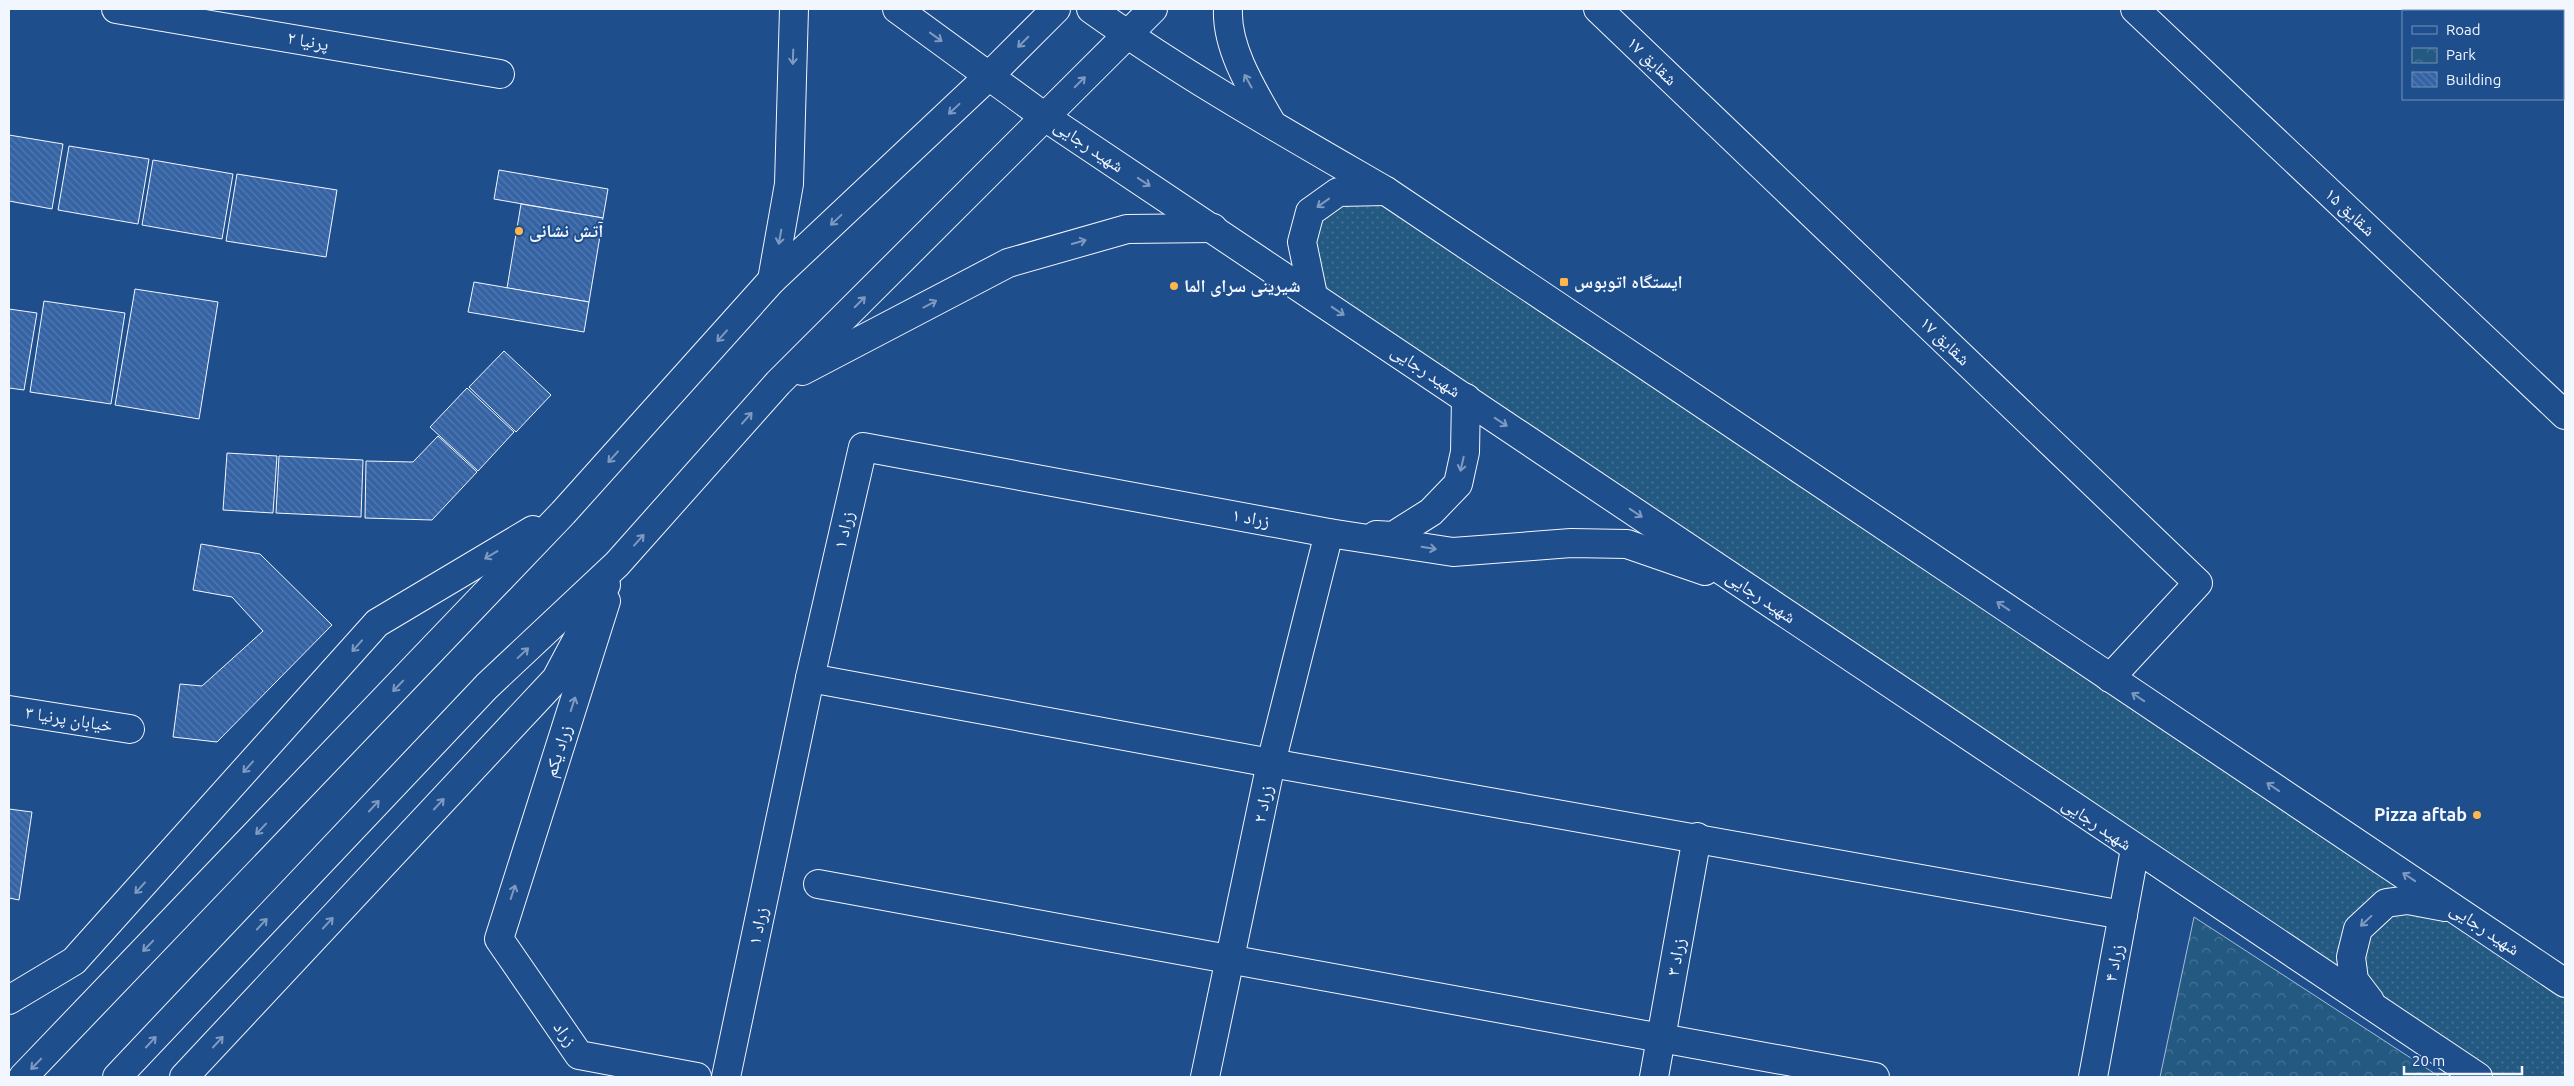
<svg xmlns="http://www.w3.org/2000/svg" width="2574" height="1086" font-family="Ubuntu,'Noto Naskh Arabic',sans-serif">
<defs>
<pattern id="grass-dots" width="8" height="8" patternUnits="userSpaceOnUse" patternTransform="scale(1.25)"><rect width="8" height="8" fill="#245a82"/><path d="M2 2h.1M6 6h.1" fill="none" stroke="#447295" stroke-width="1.8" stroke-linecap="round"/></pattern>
<pattern id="park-crowns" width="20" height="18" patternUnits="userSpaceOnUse" patternTransform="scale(1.25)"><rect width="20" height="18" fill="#245a82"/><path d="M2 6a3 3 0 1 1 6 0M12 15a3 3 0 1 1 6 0" fill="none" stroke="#447295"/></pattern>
<pattern id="building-back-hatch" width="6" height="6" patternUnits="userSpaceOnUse" patternTransform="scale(1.25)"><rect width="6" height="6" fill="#3563a3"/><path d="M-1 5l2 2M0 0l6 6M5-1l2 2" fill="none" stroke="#537ab1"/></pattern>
</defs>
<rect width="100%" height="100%" fill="#1f4e8c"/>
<path fill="url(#grass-dots)" stroke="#a8bbd7" d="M 1386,191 L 2565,982 L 2565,1077 L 2478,1077 L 1313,295 L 1310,212 Z"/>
<path fill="url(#park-crowns)" stroke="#a8bbd7" d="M 2194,917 L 2440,1077 L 2160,1077 Z"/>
<g fill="url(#building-back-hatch)" stroke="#f2f6ff">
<path d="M 9,135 L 63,144 L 52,209 L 9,201 Z"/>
<path d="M 69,146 L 149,159 L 138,224 L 58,210 Z"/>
<path d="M 153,160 L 233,174 L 222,239 L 142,225 Z"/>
<path d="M 499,170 L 608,189 L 603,218 L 494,199 Z"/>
<path d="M 237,174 L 337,190 L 326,257 L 226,241 Z"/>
<path d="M 521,204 L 603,218 L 589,302 L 507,288 Z"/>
<path d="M 474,282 L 589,302 L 584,332 L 468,312 Z"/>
<path d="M 135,289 L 218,302 L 199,419 L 115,405 Z"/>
<path d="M 44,301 L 125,313 L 111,404 L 30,392 Z"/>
<path d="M 9,309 L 37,313 L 24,390 L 9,388 Z"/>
<path d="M 504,351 L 551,395 L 516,432 L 469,387 Z"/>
<path d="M 467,388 L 514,432 L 478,471 L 430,427 Z"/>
<path d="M 438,436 L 477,472 L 432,520 L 365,518 L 366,461 L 413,462 Z"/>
<path d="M 227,453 L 277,456 L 273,513 L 223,510 Z"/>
<path d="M 279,456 L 363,460 L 361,517 L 276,513 Z"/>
<path d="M 201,544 L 260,554 L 332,625 L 217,742 L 173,737 L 180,684 L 202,686 L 263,631 L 232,597 L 193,590 Z"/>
<path d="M 9,809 L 32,812 L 19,900 L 9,898 Z"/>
</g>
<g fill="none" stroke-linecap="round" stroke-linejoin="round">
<defs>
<g id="minor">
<path d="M 116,9 L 500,74"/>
<path d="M 897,9 L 1045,117 L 2478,1077"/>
<path d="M 1091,9 C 1185,76 1286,133 1386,191 L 2565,983"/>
<path d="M 1598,9 L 2198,583 L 2110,678"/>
<path d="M 2135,9 L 2565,415"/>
<path d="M 1313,295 L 1302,242 L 1310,212 L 1338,192 L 1386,191"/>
<path d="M 1376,535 L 1393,536 L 1431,512 L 1458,484 L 1465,452 L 1466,398"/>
<path d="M 606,601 L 499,939 L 579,1055 L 697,1077"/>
<path d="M 810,678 L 1271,763 L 2123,915"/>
<path d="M 9,710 L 130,729"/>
<path d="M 818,884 L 1875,1077"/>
<path d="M 2370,1001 L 2354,980 L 2351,957 L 2358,929 L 2386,903 L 2408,900 L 2445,907"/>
<path d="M 726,1077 L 810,678 L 863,447 L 1329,533 L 1453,552 L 1571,543 L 1627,544 L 1705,571"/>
<path d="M 1205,1077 L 1271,763 L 1329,533"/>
<path d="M 1654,1077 L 1697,837"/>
<path d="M 2093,1077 L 2135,849"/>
</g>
<g id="major">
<path d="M 1228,9 C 1226,48 1253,91 1272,124"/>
<path d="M 772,280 L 789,184 L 794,9"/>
<path d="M 802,371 L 1008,263 L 1127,229 L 1213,228"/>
<path d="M 9,1000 L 74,961 L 377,623 L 533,530"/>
<path d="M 23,1077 L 563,513 L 772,280 L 990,75 L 1056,9"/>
<path d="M 117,1077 L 487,686 L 617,564 L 778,383 L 1153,9"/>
<path d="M 184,1077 L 556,679 L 606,585"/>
</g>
</defs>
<use href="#minor" stroke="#f2f6ff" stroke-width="30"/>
<use href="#major" stroke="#f2f6ff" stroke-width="30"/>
<use href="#minor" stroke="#1f4e8c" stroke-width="28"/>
<use href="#major" stroke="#1f4e8c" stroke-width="28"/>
</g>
<defs><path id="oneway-shaft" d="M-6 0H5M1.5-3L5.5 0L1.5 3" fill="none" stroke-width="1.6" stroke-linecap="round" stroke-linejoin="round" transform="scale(1.25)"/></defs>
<g stroke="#7e9ac0">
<use href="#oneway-shaft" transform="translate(936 37) rotate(36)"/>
<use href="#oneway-shaft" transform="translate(1023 42) rotate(135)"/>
<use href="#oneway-shaft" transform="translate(793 57) rotate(92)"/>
<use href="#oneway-shaft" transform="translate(1248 81) rotate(-119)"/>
<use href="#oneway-shaft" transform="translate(1080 82) rotate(-45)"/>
<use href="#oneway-shaft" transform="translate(954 109) rotate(137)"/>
<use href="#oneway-shaft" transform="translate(1144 182) rotate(34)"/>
<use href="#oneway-shaft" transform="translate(1323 203) rotate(144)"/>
<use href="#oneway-shaft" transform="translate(836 220) rotate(137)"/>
<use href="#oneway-shaft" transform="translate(780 237) rotate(100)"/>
<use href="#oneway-shaft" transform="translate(1079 242) rotate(-16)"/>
<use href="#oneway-shaft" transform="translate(860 302) rotate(-45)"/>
<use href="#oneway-shaft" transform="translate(930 304) rotate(-28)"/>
<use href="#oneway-shaft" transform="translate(1338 311) rotate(34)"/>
<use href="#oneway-shaft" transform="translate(722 336) rotate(132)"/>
<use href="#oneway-shaft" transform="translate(747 418) rotate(-48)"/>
<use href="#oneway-shaft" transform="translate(1501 422) rotate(34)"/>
<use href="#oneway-shaft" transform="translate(613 457) rotate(132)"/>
<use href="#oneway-shaft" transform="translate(1462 464) rotate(103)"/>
<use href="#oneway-shaft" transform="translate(1636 513) rotate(34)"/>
<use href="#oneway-shaft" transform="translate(639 540) rotate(-48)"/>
<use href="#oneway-shaft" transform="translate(1429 548) rotate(9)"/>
<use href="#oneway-shaft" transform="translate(491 555) rotate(149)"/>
<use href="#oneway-shaft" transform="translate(2003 606) rotate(-146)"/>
<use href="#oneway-shaft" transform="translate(357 646) rotate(132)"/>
<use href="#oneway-shaft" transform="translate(523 653) rotate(-43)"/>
<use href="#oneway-shaft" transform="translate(398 686) rotate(134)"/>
<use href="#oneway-shaft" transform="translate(2138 697) rotate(-146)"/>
<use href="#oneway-shaft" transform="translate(573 704) rotate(-72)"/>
<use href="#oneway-shaft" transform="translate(248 767) rotate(132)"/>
<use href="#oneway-shaft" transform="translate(2273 787) rotate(-146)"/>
<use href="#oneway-shaft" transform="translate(439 804) rotate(-47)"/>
<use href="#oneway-shaft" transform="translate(374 806) rotate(-47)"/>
<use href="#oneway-shaft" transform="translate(261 829) rotate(134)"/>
<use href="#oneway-shaft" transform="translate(2409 877) rotate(-146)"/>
<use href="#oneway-shaft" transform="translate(140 888) rotate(132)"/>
<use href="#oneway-shaft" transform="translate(513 892) rotate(-72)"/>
<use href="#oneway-shaft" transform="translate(2366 921) rotate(137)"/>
<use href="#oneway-shaft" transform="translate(328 923) rotate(-47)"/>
<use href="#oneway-shaft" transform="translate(262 924) rotate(-47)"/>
<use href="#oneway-shaft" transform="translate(148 946) rotate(134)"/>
<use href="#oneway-shaft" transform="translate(151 1042) rotate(-47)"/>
<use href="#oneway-shaft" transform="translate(218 1042) rotate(-47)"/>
<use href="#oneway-shaft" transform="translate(36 1064) rotate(134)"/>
</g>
<g fill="#ffb74d" stroke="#1f4e8c" stroke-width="2">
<circle cx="519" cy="231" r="5"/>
<rect x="1559" y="277" width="10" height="10" rx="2.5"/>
<circle cx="1174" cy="286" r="5"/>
<circle cx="2477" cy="815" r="5"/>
</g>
<g text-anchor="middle" stroke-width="4" stroke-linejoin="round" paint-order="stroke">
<g font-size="18" fill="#f2f6ff" stroke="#1f4e8c">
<text transform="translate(308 41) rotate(10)" y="6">پرنیا ۲</text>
<text transform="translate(1652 61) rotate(44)" y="6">شقایق ۱۷</text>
<text transform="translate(1089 146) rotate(34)" y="6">شهید رجایی</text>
<text transform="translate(2350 212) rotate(43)" y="6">شقایق ۱۵</text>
<text transform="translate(1945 341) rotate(44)" y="6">شقایق ۱۷</text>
<text transform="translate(1426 371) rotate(34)" y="6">شهید رجایی</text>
<text transform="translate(1251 518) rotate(10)" y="6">زراد ۱</text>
<text transform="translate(844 530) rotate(-77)" y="6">زراد ۱</text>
<text transform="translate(1761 597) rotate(34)" y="6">شهید رجایی</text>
<text transform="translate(69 719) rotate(9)" y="6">خیابان پرنیا ۳</text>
<text transform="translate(558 751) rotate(-72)" y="6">زراد یکم</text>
<text transform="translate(1263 804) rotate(-79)" y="6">زراد ۲</text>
<text transform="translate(2097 824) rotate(34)" y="6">شهید رجایی</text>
<text transform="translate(758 926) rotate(-78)" y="6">زراد ۱</text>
<text transform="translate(2485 929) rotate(34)" y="6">شهید رجایی</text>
<text transform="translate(1676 957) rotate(-80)" y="6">زراد ۳</text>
<text transform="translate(2114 963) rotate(-79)" y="6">زراد ۴</text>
<text transform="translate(565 1034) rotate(55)" y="6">زراد</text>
</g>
<g font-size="18" font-weight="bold" fill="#f2f6ff" stroke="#1f4e8c" text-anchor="start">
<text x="529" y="237">آتش نشانی</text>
<text x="1574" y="288">ایستگاه اتوبوس</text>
<text x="1184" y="292">شیرینی سرای الما</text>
<text x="2467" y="821" text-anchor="end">Pizza aftab</text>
</g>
</g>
<rect width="2574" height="1086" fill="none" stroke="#f2f6ff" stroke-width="20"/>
<rect x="2402" y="10" width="162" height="90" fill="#1f4e8c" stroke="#7391ba"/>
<rect x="2412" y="26" width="25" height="8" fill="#1f4e8c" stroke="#7391ba"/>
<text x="2446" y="35" font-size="15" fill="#f2f6ff">Road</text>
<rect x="2412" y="48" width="25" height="15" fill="url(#park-crowns)" stroke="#7391ba"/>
<text x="2446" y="60" font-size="15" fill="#f2f6ff">Park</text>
<rect x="2412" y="72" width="25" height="15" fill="url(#building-back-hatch)" stroke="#7391ba"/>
<text x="2446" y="85" font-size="15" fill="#f2f6ff">Building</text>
<path d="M2404 1066v8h118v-8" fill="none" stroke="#f2f6ff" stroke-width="2.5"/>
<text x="2412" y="1066" font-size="15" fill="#f2f6ff" stroke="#1f4e8c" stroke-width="4" paint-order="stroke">20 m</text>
</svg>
